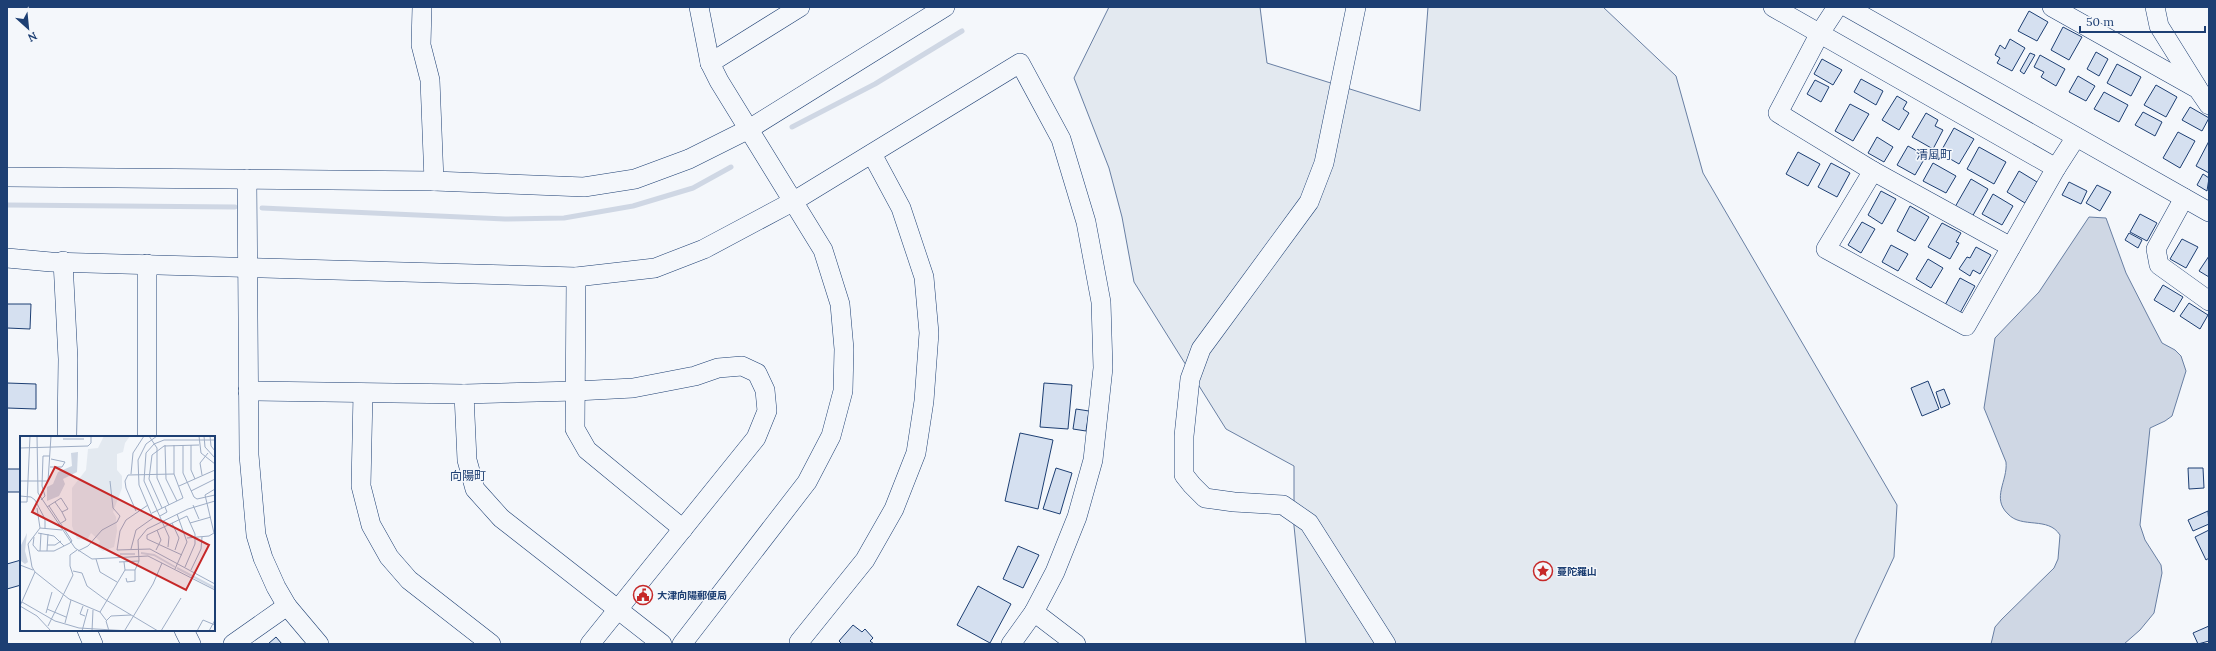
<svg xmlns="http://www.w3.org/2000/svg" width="2216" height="651" font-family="Lora,'Noto Sans JP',serif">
<rect width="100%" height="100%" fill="#f4f7fb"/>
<path fill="#e3e9f0" stroke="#687fa3" d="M 1109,7 L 1260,7 L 1267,63 L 1420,111 L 1428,7 L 1603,7 L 1676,76 L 1703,173 L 1897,505 L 1894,557 L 1855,641 L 1855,644 L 1306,644 L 1294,526 L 1294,466 L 1226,429 L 1134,282 L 1122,217 L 1109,168 L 1074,78 Z"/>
<path fill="#cfd7e4" stroke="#687fa3" d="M 2089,217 L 2106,218 L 2126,273 L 2151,322 L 2162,343 L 2175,350 L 2181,356 L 2186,371 L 2172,416 L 2165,421 L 2150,428 L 2140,525 L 2145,540 L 2161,565 L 2162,573 L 2154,613 L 2140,630 L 2124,644 L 1991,644 L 1995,627 L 2002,619 L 2054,568 L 2058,559 L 2060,535 C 2048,516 2022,529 2008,514 C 1991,498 2008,481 2006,462 L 1984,408 L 1995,338 L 2039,292 Z"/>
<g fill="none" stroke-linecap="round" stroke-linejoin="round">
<g stroke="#cfd7e4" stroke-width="5">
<path d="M 792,127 L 875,84 L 962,31"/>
<path d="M 7,205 L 235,207"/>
<path d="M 262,208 L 505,219 L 564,218 L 633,206 L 693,188 L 731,167"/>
</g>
</g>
<g fill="#d5e0f0" stroke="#1d3f73">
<path d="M 2029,11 L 2048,22 L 2037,41 L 2018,31 Z"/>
<path d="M 2063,27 L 2082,37 L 2069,60 L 2051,50 Z"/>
<path d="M 2010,39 L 2025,48 L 2012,71 L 1997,63 L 2000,58 L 1995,55 L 2000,45 L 2005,49 Z"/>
<path d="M 2096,52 L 2108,59 L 2099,76 L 2087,69 Z"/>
<path d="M 2030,53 L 2035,55 L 2024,74 L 2020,71 Z"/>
<path d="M 2040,55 L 2065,69 L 2056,86 L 2041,77 L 2044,72 L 2034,67 Z"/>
<path d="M 1822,59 L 1842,70 L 1833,85 L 1814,74 Z"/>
<path d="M 2117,64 L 2141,77 L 2131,96 L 2107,83 Z"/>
<path d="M 2078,76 L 2095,86 L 2086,101 L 2069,92 Z"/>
<path d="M 1861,79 L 1883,91 L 1876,105 L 1854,92 Z"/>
<path d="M 1815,80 L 1829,87 L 1821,102 L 1807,94 Z"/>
<path d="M 2156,85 L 2177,97 L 2166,117 L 2144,105 Z"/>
<path d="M 2104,92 L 2128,105 L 2119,122 L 2094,109 Z"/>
<path d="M 1897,96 L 1907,102 L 1903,109 L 1909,113 L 1899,130 L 1882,120 Z"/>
<path d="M 1850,104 L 1869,114 L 1853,141 L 1835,131 Z"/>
<path d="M 2190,107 L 2209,118 L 2202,131 L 2182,120 Z"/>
<path d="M 2143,112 L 2162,122 L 2155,136 L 2135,125 Z"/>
<path d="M 1926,113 L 1938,120 L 1935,126 L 1943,130 L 1933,149 L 1912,137 Z"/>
<path d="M 1954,128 L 1974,139 L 1959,164 L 1940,153 Z"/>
<path d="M 2178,132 L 2195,141 L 2180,168 L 2163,158 Z"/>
<path d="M 1877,137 L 1893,147 L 1884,162 L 1868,153 Z"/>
<path d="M 2209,141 L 2209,173 L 2196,166 Z"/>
<path d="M 1908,146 L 1926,156 L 1915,175 L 1897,165 Z"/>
<path d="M 1979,147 L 2006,162 L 1994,184 L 1967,169 Z"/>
<path d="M 1798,152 L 1820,164 L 1808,186 L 1786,174 Z"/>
<path d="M 1831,163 L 1850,173 L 1837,197 L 1818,187 Z"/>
<path d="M 1933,163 L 1956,176 L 1946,193 L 1923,181 Z"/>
<path d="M 2019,171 L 2037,182 L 2025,203 L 2007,192 Z"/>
<path d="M 2203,174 L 2209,178 L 2207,191 L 2197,185 Z"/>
<path d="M 1971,179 L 1988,189 L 1972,217 L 1955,207 Z"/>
<path d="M 2069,182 L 2087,191 L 2081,204 L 2062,195 Z"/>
<path d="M 2097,185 L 2111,192 L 2100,211 L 2086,203 Z"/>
<path d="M 1881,191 L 1896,199 L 1882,224 L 1868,215 Z"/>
<path d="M 1993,194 L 2013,206 L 2002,225 L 1982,214 Z"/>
<path d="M 1910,206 L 1929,217 L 1915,241 L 1897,231 Z"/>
<path d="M 2140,214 L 2157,223 L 2147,241 L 2130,232 Z"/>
<path d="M 1862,222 L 1875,229 L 1861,253 L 1848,245 Z"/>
<path d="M 1942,223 L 1961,233 L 1956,242 L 1959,243 L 1950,259 L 1928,247 Z"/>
<path d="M 2129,233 L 2142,240 L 2138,248 L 2125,240 Z"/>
<path d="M 2182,239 L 2198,247 L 2186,268 L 2170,259 Z"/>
<path d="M 1891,245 L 1908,254 L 1898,271 L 1882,262 Z"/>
<path d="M 1976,247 L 1991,255 L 1980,274 L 1973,270 L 1970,276 L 1959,269 L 1967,257 L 1970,258 Z"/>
<path d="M 2209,256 L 2209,277 L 2199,271 Z"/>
<path d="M 1928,259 L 1943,268 L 1931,288 L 1916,279 Z"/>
<path d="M 1960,278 L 1975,286 L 1960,313 L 1945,305 Z"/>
<path d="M 2163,285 L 2183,297 L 2174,312 L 2154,300 Z"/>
<path d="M 2189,303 L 2208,315 L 2200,329 L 2180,316 Z"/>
<path d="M 7,304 L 31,304 L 30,329 L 7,328 Z"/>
<path d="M 1928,381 L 1939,409 L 1922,416 L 1911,388 Z"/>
<path d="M 7,383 L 36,384 L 36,409 L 7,408 Z"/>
<path d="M 1044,383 L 1072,385 L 1068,429 L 1040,427 Z"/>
<path d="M 1944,389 L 1950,404 L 1941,408 L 1936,392 Z"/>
<path d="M 1076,409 L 1089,411 L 1086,431 L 1073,429 Z"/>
<path d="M 1020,433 L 1053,440 L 1038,509 L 1005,501 Z"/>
<path d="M 1056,468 L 1072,473 L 1060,514 L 1043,509 Z"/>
<path d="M 2188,468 L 2203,468 L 2204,488 L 2189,489 Z"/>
<rect x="7" y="469" width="14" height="23"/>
<path d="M 2208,511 L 2209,524 L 2193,531 L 2188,520 Z"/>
<path d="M 2209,530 L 2209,558 L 2206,560 L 2195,537 Z"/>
<path d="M 1018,546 L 1039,555 L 1023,588 L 1003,579 Z"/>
<path d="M 21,560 L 21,585 L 7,589 L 7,564 Z"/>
<path d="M 978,586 L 1011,604 L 990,643 L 957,625 Z"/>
<path d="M 853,625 L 862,632 L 865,629 L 873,638 L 870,641 L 874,644 L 842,644 L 839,641 Z"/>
<path d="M 2209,626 L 2209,641 L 2198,644 L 2193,633 Z"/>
<path d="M 276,637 L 282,644 L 268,644 Z"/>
</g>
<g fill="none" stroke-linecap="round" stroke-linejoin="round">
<defs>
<g id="minor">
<path d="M 422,7 L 421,45 L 430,80 L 434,181"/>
<path d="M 1356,7 L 1324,163 L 1309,202 L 1201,349 L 1190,379 L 1184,436 L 1184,475 L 1192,485 L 1205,498 L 1234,502 L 1283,505 L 1309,523 L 1386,644"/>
<path d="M 1773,7 L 2056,168"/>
<path d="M 1837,7 L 1820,33 L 1778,113 L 1873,171 L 1826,249 L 1966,326 L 2056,168 L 2076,137"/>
<path d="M 1847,7 L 2209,212"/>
<path d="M 2052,7 L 2198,89 L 2209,105"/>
<path d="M 2155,7 L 2159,26 L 2197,87"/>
<path d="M 710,63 L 800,7"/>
<path d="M 1873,171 L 2011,247"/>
<path d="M 7,177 L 434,181 L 584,187 L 635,179 L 689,159 L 749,129 L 945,7"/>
<path d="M 247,179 L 249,455 L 256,535 L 263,558 L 276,587 L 287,606 L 319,644"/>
<path d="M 2184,198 L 2156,249 L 2159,265 L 2209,301"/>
<path d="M 7,258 L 51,262 L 576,277 L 655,268 L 704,249 L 794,201 L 1020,63 L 1061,139 L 1086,222 L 1101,302 L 1103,368 L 1093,460 L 1077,517 L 1055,572 L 1034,612 L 1011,644"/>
<path d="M 63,261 L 68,359 L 67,437"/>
<path d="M 147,264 L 147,437"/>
<path d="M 576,277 L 575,429 L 587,450 L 683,529"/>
<path d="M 248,391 L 464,394 L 576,391 L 633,388 L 695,376 L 718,368 L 742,366 L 757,373 L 765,390 L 767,411 L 756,438 L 590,644"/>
<path d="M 363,393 L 361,486 L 371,525 L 389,557 L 409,580 L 491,644"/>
<path d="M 464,394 L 467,460 L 475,489 L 501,518 L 662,644"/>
<path d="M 1034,612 L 1076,644"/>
<path d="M 87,630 L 93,644"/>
<path d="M 184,630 L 191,644"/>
<path d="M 233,644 L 287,606"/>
<path d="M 682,644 L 807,482 L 831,436 L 843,391 L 844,349 L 840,304 L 823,250 L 719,81 L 710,63 L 699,7"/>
<path d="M 799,644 L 799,642 L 865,560 L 894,509 L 916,453 L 924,401 L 929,333 L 924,277 L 901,208 L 872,154"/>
</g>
</defs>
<use href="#minor" stroke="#1d3f73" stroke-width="20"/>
<use href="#minor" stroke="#f4f7fb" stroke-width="19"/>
</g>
<defs>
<symbol id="sight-ring" viewBox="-11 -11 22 22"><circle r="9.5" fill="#f4f7fb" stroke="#c62828" stroke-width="1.5"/><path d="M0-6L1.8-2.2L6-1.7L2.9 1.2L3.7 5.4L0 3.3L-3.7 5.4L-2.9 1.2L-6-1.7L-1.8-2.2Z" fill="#c62828"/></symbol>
<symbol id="civic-ring" viewBox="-11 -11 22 22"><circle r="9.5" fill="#f4f7fb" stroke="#c62828" stroke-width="1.5"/><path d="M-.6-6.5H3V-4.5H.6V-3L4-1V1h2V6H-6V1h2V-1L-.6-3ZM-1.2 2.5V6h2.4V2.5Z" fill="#c62828"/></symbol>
</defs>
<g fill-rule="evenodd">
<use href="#sight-ring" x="1532" y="560" width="22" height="22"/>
<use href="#civic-ring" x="632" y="584" width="22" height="22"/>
</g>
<g text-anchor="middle" stroke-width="3" stroke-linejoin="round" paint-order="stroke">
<g font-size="10" font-weight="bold" fill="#1d3f73" stroke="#f4f7fb" text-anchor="start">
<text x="1557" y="575">蔓陀羅山</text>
<text x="657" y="599">大津向陽郵便局</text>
</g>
<g font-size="12" fill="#1d3f73" stroke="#f4f7fb">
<text x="1934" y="159">清風町</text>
<text x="468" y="480">向陽町</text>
</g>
</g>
<g transform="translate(20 436)">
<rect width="195" height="195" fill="#f4f7fb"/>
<path d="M 84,0 L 110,0 L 105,7 L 103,16 L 97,18 L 97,34 L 102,40 L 102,52 L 93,76 L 96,81 L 97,95 L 94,111 L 83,115 L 78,112 L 80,105 L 71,97 L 67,104 L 57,103 L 52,90 L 52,52 L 66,34 L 68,13 L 78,12 Z" fill="#e3e9f0"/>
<path d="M 58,16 L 57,36 L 43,43 L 45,48 L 39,60 L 27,65 L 27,51 L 33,48 L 38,36 L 52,30 L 51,17 ZM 7,97 L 5,115 L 8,126 L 5,128 L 1,125 L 0,111 Z" fill="#cfd7e4"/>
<path fill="none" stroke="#cfd7e4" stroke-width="2" d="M 121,117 L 134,119 L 155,131M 100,118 L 115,118M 157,132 L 195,152"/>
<path fill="none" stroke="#9eadc5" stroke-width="1" d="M 17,0 L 18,57 L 55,112 L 72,123 L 128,120 L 195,154M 23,0 L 40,0M 129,0 L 137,12 L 137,42 L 149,69M 179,0 L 181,17 L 195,28M 184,0 L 185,11 L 195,22M 190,0 L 191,10 L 195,15M 43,3 L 64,3M 145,9 L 146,43 L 157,65M 163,9 L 163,37 L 174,61 L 177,63 L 195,59M 171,9 L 171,34 L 175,43M 0,12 L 68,10 L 71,7 L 71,0M 30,31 L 42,31 L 45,26 L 31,23M 111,38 L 113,17 L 124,0M 182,39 L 180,27 L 188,17M 0,45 L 28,45 L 31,0M 159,50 L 195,34M 171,55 L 195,43M 0,60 L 11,61 L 15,64 L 25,83 L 25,92M 21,64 L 25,60 L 22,50 L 23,20 L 30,20M 0,66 L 7,66 L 10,0M 35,66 L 42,76M 128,69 L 106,84 L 100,95 L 97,114 L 130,113 L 195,148M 173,69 L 179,83M 29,70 L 52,105 L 50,107M 27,71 L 41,62 L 48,73 L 42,76 L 46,84 L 38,89M 17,72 L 20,92M 142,72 L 129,43 L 132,19 L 144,10 L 179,9M 116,75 L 106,52 L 105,45 L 108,39 L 154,38M 132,77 L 163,62 L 154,38 L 154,9M 140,80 L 147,76 L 145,71M 152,87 L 159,102 L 155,114M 170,87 L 191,81M 42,94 L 20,92 L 8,108 L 12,131 L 15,136 L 49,163 L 80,176 L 86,184M 18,97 L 34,100 L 44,110M 14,101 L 13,109 L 18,115 L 34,115 L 50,107M 167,102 L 189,100 L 194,97 L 185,59 L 195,53M 27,109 L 35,109 L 41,105M 148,111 L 149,101 L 124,45 L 126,17 L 134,8 L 144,4 L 195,4M 111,113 L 116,94 L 133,82 L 119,49 L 118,24 L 126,8 L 137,0M 136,114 L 141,104 L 137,94M 20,115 L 21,97M 27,115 L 28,98M 58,115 L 68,110 L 82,94 L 97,86 L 100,80 L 93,72 L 90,45M 162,119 L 127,103 L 127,99 L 167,80 L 175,98 L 175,108 L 165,131M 76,123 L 80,136 L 97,146M 99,126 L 119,125M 104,126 L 105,134 L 115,134 L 119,125 L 118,104 L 127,93 L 168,73 L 195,65M 0,129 L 13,134M 155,133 L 167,106 L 157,78M 171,134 L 181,113 L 182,101M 53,135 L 62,137 L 67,150 L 86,164 L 138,195M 106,142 L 107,146 L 115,145 L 115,134M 2,166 L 35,185 L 59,192 L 110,195M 0,170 L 15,136M 0,170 L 17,180 L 31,195M 63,170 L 60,178 L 65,180M 27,173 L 46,181M 80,176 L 105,134M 26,177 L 32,156M 45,187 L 51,164M 28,190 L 53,139 L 50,130 L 50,119 L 57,114M 105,194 L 133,148 L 142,127M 62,195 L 68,173M 72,195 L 73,174M 89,195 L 86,185 L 91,180 L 111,179M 141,195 L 161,162M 177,195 L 183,184 L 195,189M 189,195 L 195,184"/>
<path fill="#c62828" fill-opacity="0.15" stroke="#c62828" stroke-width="2" d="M 35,31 L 189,109 L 166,154 L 12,76 Z"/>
<rect width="195" height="195" fill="none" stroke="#1d3f73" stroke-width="2"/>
</g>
<rect width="2216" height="651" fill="none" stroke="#1d3f73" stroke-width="16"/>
<g transform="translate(28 28) rotate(153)" stroke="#f4f7fb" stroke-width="3" paint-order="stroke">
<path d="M0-3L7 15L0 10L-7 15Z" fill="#1d3f73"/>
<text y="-6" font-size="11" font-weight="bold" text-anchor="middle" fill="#1d3f73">N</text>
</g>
<path d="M2080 26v6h125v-6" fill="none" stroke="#1d3f73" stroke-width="2"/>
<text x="2086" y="26" font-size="12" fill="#1d3f73" stroke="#f4f7fb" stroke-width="3" paint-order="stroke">50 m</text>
</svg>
